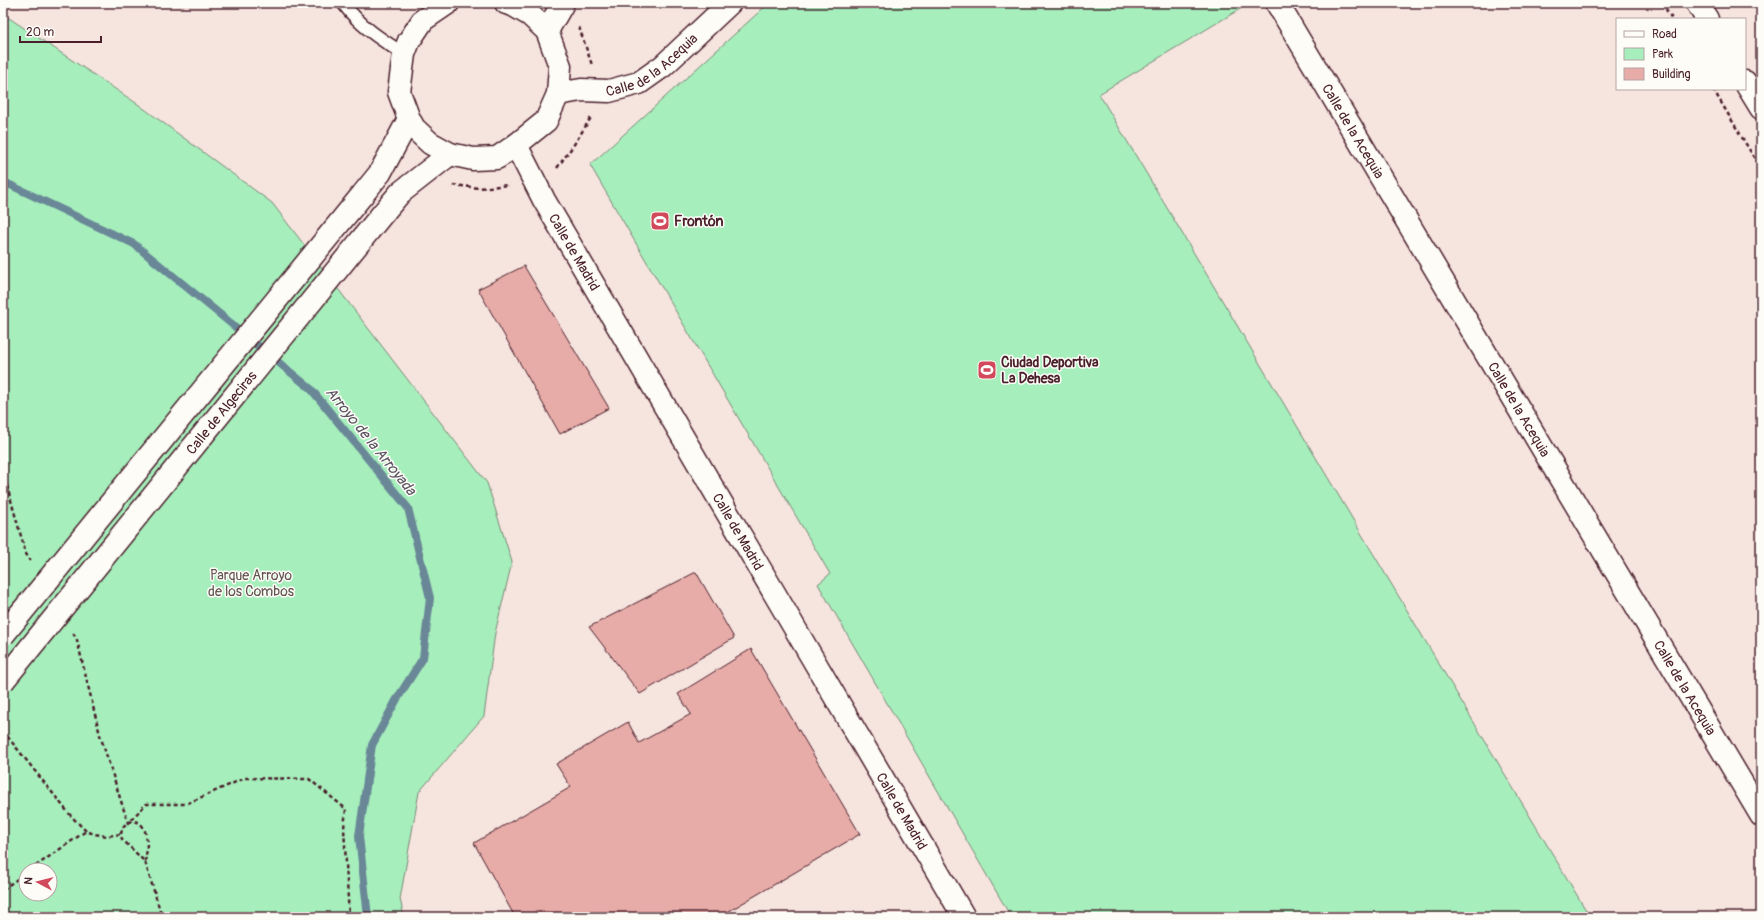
<svg xmlns="http://www.w3.org/2000/svg" width="1764" height="920" font-family="Pangolin,sans-serif">
<rect width="100%" height="100%" fill="#f6e4df"/>
<filter id="ink" filterUnits="userSpaceOnUse"><feTurbulence type="fractalNoise" baseFrequency=".025" numOctaves="2"/><feDisplacementMap in="SourceGraphic" scale="8" xChannelSelector="R" yChannelSelector="G"/><feConvolveMatrix kernelMatrix="1 2 1 2 8 2 1 2 1" color-interpolation-filters="sRGB"/></filter>
<g filter="url(#ink)">
<g fill="#a6efbc" stroke="#788774" fill-rule="evenodd">
<path d="M 769,3 L 1250,3 L 1099,94 L 1590,917 L 1011,917 L 818,584 L 830,574 L 590,165 Z"/>
<path d="M 3,14 L 139,105 L 272,203 L 487,483 L 512,562 L 495,633 L 484,716 L 419,792 L 400,899 L 404,917 L 3,917 ZM 26,870 L 50,870 L 50,894 L 26,894 Z"/>
</g>
<g fill="none" stroke-linecap="round" stroke-linejoin="round">
<path stroke="#6a8797" stroke-width="8" d="M 3,178 L 4,182 L 134,244 L 311,389 L 408,508 L 430,598 L 423,658 L 397,699 L 372,745 L 359,836 L 368,917"/>
</g>
<g fill="#e7aca8" stroke="#4a1f2b">
<path d="M 524,266 L 609,408 L 560,434 L 478,289 Z"/>
<path d="M 696,572 L 734,638 L 640,694 L 589,627 Z"/>
<path d="M 751,649 L 860,834 L 719,917 L 515,917 L 474,843 L 571,787 L 556,764 L 628,722 L 639,743 L 691,714 L 678,694 Z"/>
</g>
<g fill="none" stroke-linecap="round" stroke-linejoin="round">
<defs>
<path id="lane" d="M 343,3 C 360,26 380,39 404,54"/>
<g id="street">
<path id="s1" d="M 1277,3 L 1761,815"/>
<path id="s2" d="M 558,94 L 581,90 L 609,91 L 639,83 L 663,66 L 730,3"/>
</g>
<g id="secondary">
<path d="M 448,3 L 423,20 L 409,41 L 404,54 L 399,92 L 409,119 L 414,128 L 430,143 L 450,154 L 473,159 L 497,158 L 516,145 L 546,121 L 558,94 L 560,66 L 547,31 L 530,15 L 513,5 L 506,3"/>
<path d="M 1697,3 L 1707,19"/>
<path d="M 547,31 L 563,3"/>
<path d="M 1745,82 L 1761,108"/>
<path id="s3" d="M 516,145 L 544,200 L 964,917"/>
<path d="M 363,194 L 380,173 L 409,119"/>
<path d="M 384,212 L 400,193 L 450,154"/>
</g>
</defs>
<use href="#lane" stroke="#4a1f2b" stroke-width="15"/>
<use href="#street" stroke="#4a1f2b" stroke-width="25"/>
<use href="#secondary" stroke="#4a1f2b" stroke-width="25"/>
<g stroke="#4a1f2b" stroke-width="2.5" stroke-dasharray="4 3" stroke-linecap="butt">
<path d="M 1662,3 L 1672,19"/>
<path d="M 579,27 L 592,65"/>
<path d="M 1713,89 L 1761,169"/>
<path d="M 557,168 L 573,146 L 592,116"/>
<path d="M 453,185 L 479,188 L 509,185"/>
<path d="M 3,472 L 26,554 L 31,561"/>
<path d="M 73,633 L 77,640 L 100,735 L 128,823 L 146,804 L 186,804 L 245,778 L 309,779 L 346,809 L 344,828 L 349,917"/>
<path d="M 3,731 L 71,816 L 86,831 L 94,834 L 107,836 L 121,834"/>
<path d="M 145,862 C 156,805 115,818 122,839 L 145,862 L 162,917"/>
<path d="M 30,870 L 86,831"/>
<path d="M 3,889 L 26,873"/>
</g>
<use href="#lane" stroke="#fdfcf7" stroke-width="12"/>
<use href="#street" stroke="#fdfcf7" stroke-width="22"/>
<use href="#secondary" stroke="#fdfcf7" stroke-width="22"/>
<defs>
<g id="secondary-bridge">
<path d="M 3,635 L 363,194"/>
<path id="s4" d="M 3,681 L 384,212"/>
</g>
</defs>
<use href="#secondary-bridge" stroke="#4a1f2b" stroke-width="25" stroke-linecap="butt"/>
<use href="#secondary-bridge" stroke="#fdfcf7" stroke-width="22"/>
</g>
</g>
<defs>
<symbol id="stadium-square" viewBox="-11 -11 22 22"><rect x="-9" y="-9" width="18" height="18" rx="4" fill="#d1495b" stroke="#fdfcf7"/><path d="M0-5a6.5 5 0 1 0 0 10a6.5 5 0 1 0 0-10ZM-3.5-1.8h7v3.6h-7Z" fill="#fff"/></symbol>
</defs>
<g fill-rule="evenodd">
<use href="#stadium-square" x="649" y="210" width="22" height="22"/>
<use href="#stadium-square" x="976" y="359" width="22" height="22"/>
</g>
<g text-anchor="middle" stroke-width="3" stroke-linejoin="round" paint-order="stroke">
<g font-size="14" fill="#4a1f2b" stroke="#fdfcf7">
<text dy="5" stroke="none"><textPath href="#s2" startOffset="102">Calle de la Acequia</textPath></text>
<text dy="5" stroke="none"><textPath href="#s1" startOffset="149">Calle de la Acequia</textPath></text>
<text dy="5" stroke="none"><textPath href="#s3" startOffset="122">Calle de Madrid</textPath></text>
<text dy="5" stroke="none"><textPath href="#s1" startOffset="473">Calle de la Acequia</textPath></text>
<text dy="5" stroke="none"><textPath href="#s4" startOffset="346">Calle de Algeciras</textPath></text>
<text dy="5" stroke="none"><textPath href="#s3" startOffset="446">Calle de Madrid</textPath></text>
<text dy="5" stroke="none"><textPath href="#s1" startOffset="797">Calle de la Acequia</textPath></text>
<text dy="5" stroke="none"><textPath href="#s3" startOffset="770">Calle de Madrid</textPath></text>
</g>
<g font-size="14" font-weight="bold" fill="#4a1f2b" stroke="#fdfcf7" text-anchor="start">
<text x="674" y="226">Frontón</text>
<text x="1001" y="367">Ciudad Deportiva<tspan x="1001" dy="16">La Dehesa</tspan></text>
</g>
<g font-size="14" fill="#61534f" stroke="#fdfcf7">
<text x="251" y="580">Parque Arroyo<tspan x="251" dy="16">de los Combos</tspan></text>
</g>
<g font-size="15" font-style="italic" fill="#5a5361" stroke="#fdfcf7">
<text transform="translate(371 441) rotate(51)" y="5">Arroyo de la Arroyada</text>
</g>
</g>
<rect width="1764" height="920" fill="none" stroke="#fdfcf7" stroke-width="16"/>
<rect x="8" y="8" width="1748" height="904" fill="none" stroke="#4a1f2b" stroke-width="1.5" filter="url(#ink)"/>
<rect x="1616" y="18" width="130" height="72" fill="#fdfcf7" stroke="#b5a4a5"/>
<rect x="1624" y="31" width="20" height="6" fill="#fdfcf7" stroke="#b5a4a5"/>
<text x="1652" y="38" font-size="12" fill="#4a1f2b">Road</text>
<rect x="1624" y="48" width="20" height="12" fill="#a6efbc" stroke="#b5a4a5"/>
<text x="1652" y="58" font-size="12" fill="#4a1f2b">Park</text>
<rect x="1624" y="68" width="20" height="12" fill="#e7aca8" stroke="#b5a4a5"/>
<text x="1652" y="78" font-size="12" fill="#4a1f2b">Building</text>
<g transform="translate(38 882) rotate(277)"><circle r="19" fill="#fdfcf7" stroke="#b5a4a5"/>
<path d="M0-3L7 15L0 10L-7 15Z" fill="#d1495b"/>
<text y="-6" font-size="11" font-weight="bold" text-anchor="middle" fill="#4a1f2b">N</text>
</g>
<path d="M20 36v6h81v-6" fill="none" stroke="#4a1f2b" stroke-width="2"/>
<text x="26" y="36" font-size="12" fill="#4a1f2b" stroke="#fdfcf7" stroke-width="3" paint-order="stroke">20 m</text>
</svg>
